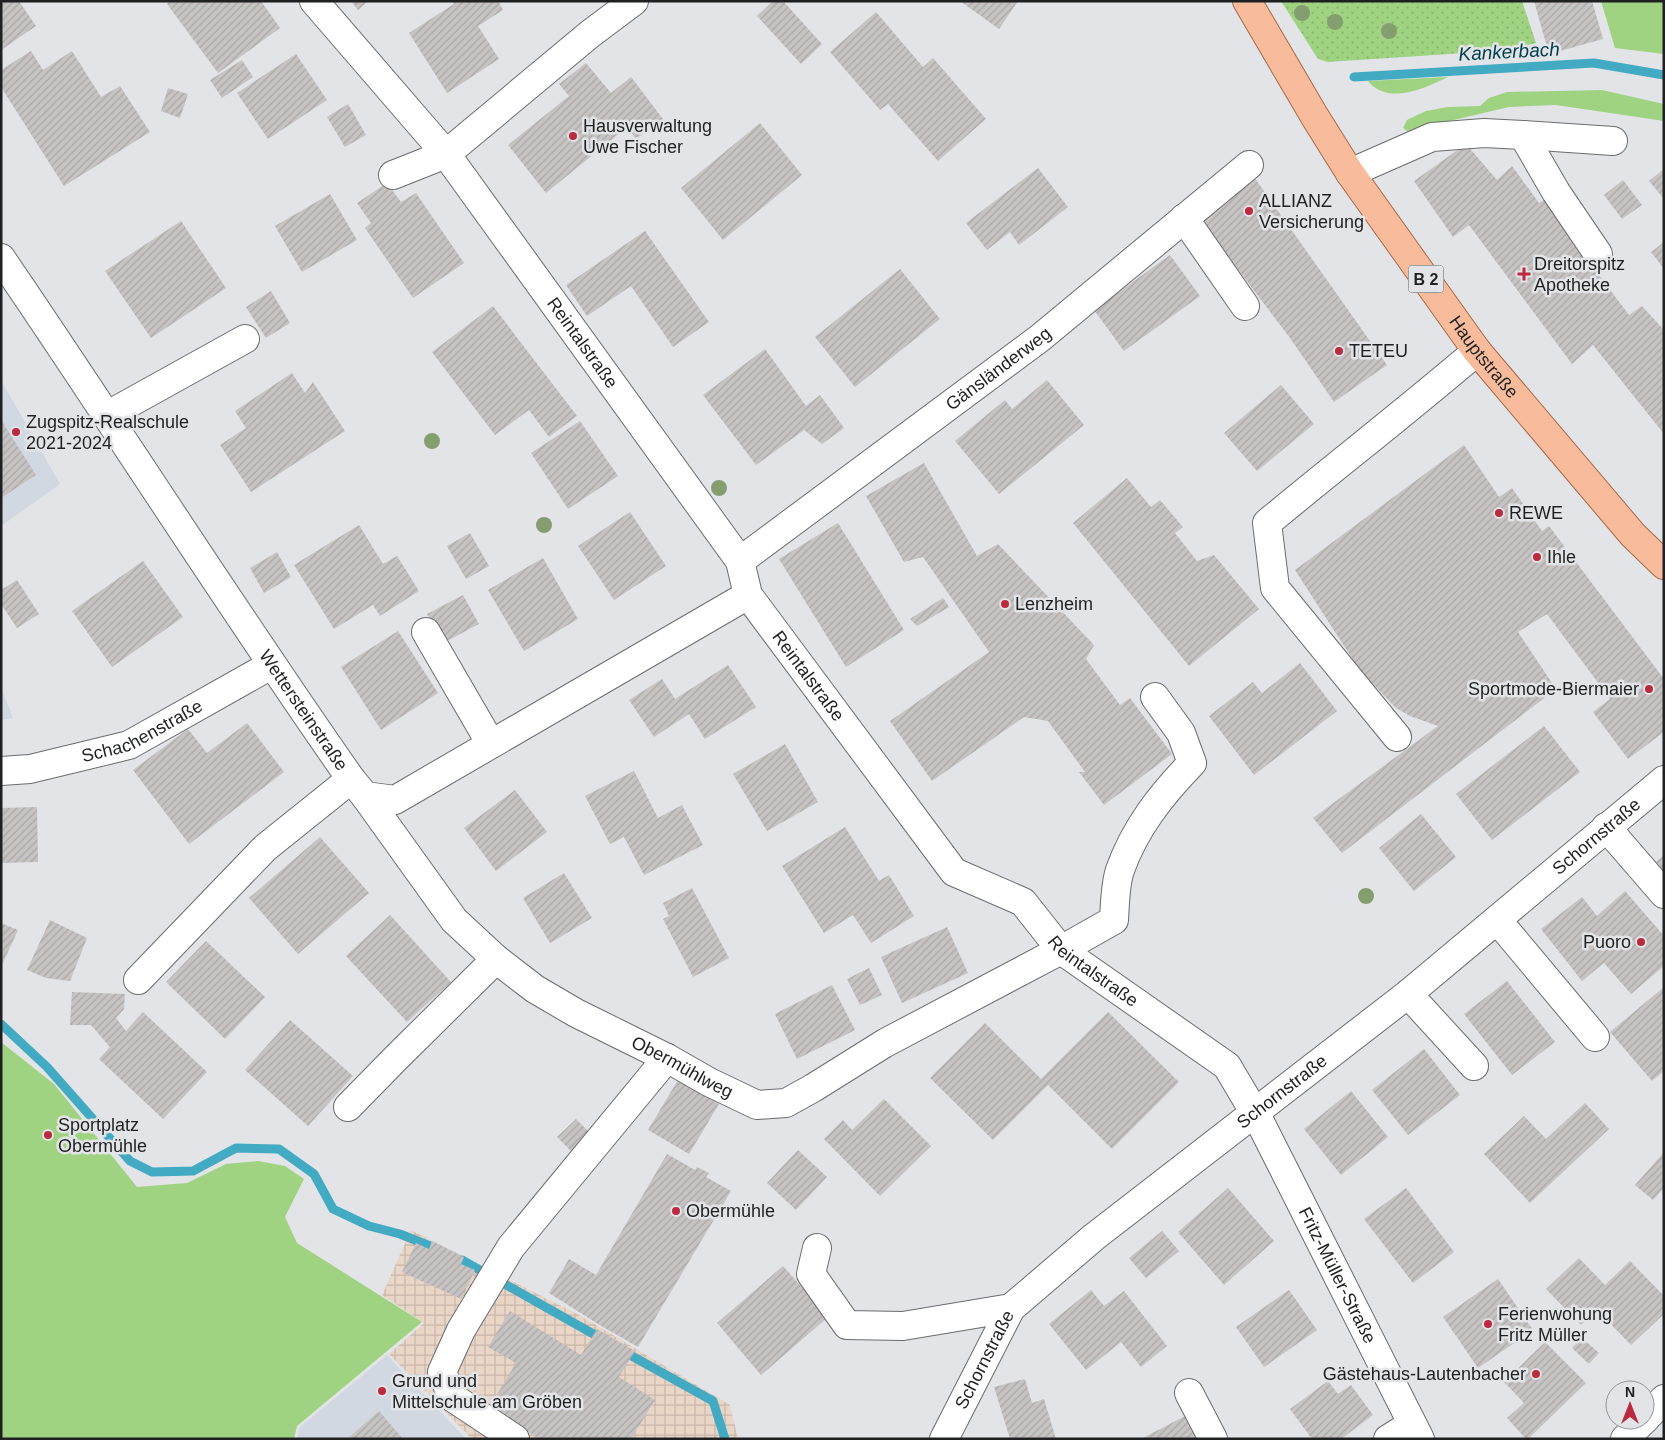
<svg xmlns="http://www.w3.org/2000/svg" width="1665" height="1440" font-family="Arial,sans-serif">
<defs>
<pattern id="industrial-grid" width="8" height="8" patternUnits="userSpaceOnUse" patternTransform="scale(1.25)"><rect width="8" height="8" fill="#ead6c7"/><path d="M0 4h8M4 0v8" fill="none" stroke="#c8b7ab"/></pattern>
<pattern id="park-dots" width="8" height="8" patternUnits="userSpaceOnUse" patternTransform="scale(1.25)"><rect width="8" height="8" fill="#a0d381"/><path d="M2 2h.1M6 6h.1" fill="none" stroke="#89b56f" stroke-width="1.8" stroke-linecap="round"/></pattern>
<pattern id="building-hatch" width="6" height="6" patternUnits="userSpaceOnUse" patternTransform="scale(1.25)"><rect width="6" height="6" fill="#c7c3c3"/><path d="M-1 1l2-2M0 6l6-6M5 7l2-2" fill="none" stroke="#aaa7a7"/></pattern>
</defs>
<rect width="100%" height="100%" fill="#e2e4e7"/>
<path fill="url(#industrial-grid)" d="M 411,1230 L 579,1315 L 730,1405 L 738,1439 L 472,1439 L 389,1354 L 424,1323 L 382,1295 Z"/>
<g fill="#d2d8e1">
<path d="M 1,380 L 60,484 L 1,526 Z"/>
<path d="M 1,687 L 13,718 L 1,720 Z"/>
<path d="M 387,1355 L 466,1439 L 297,1439 L 300,1427 Z"/>
</g>
<g fill="#a0d381">
<path d="M 1601,1 L 1664,1 L 1664,54 L 1615,48 Z"/>
<path d="M 1448,77 C 1425,88 1388,106 1368,81 Z"/>
<path d="M 1602,90 L 1664,104 L 1664,121 L 1556,105 L 1509,107 L 1407,131 L 1403,128 L 1407,120 L 1426,111 L 1448,107 L 1480,106 L 1489,98 L 1507,92 Z"/>
<path d="M 1,1042 L 54,1084 L 137,1187 L 187,1183 L 226,1164 L 258,1161 L 285,1166 L 304,1179 L 285,1217 L 297,1243 L 422,1322 L 297,1426 L 294,1439 L 1,1439 Z"/>
</g>
<path fill="url(#park-dots)" d="M 1281,1 L 1522,1 L 1536,43 L 1510,50 L 1328,62 L 1318,59 Z"/>
<g fill="none" stroke-linecap="round" stroke-linejoin="round">
<g stroke="#42aac2" stroke-width="9">
<path d="M 1354,77 L 1594,63 L 1664,75"/>
<path d="M 1,1024 L 47,1067 L 130,1161 L 152,1172 L 193,1171 L 236,1148 L 279,1149 L 314,1174 L 333,1209 L 369,1226 L 400,1234 L 430,1246"/>
<path d="M 462,1260 L 604,1340"/>
<path d="M 621,1350 L 713,1401 L 725,1439"/>
</g>
</g>
<g fill="url(#building-hatch)">
<path d="M 1,1 L 19,1 L 36,26 L 1,50 Z"/>
<path d="M 170,1 L 261,1 L 280,28 L 218,73 L 167,4 Z"/>
<path d="M 351,1 L 368,1 L 358,10 Z"/>
<path d="M 453,1 L 498,1 L 503,10 L 478,26 L 499,59 L 447,93 L 409,33 L 454,4 Z"/>
<path d="M 773,1 L 783,1 L 822,44 L 801,64 L 757,16 Z"/>
<path d="M 960,1 L 1018,1 L 999,29 Z"/>
<path d="M 1534,1 L 1592,1 L 1603,39 L 1549,54 Z"/>
<path d="M 876,12 L 923,67 L 933,58 L 986,119 L 938,161 L 888,104 L 880,110 L 830,52 Z"/>
<path d="M 31,51 L 43,70 L 72,51 L 101,97 L 120,86 L 150,132 L 64,186 L 1,87 L 1,70 Z"/>
<path d="M 296,54 L 327,100 L 268,139 L 237,93 Z"/>
<path d="M 242,60 L 253,77 L 222,98 L 210,80 Z"/>
<path d="M 586,63 L 611,93 L 631,77 L 663,119 L 636,139 L 627,127 L 546,193 L 508,145 L 569,96 L 559,84 Z"/>
<path d="M 168,88 L 188,94 L 180,118 L 161,111 Z"/>
<path d="M 348,104 L 366,135 L 345,147 L 327,117 Z"/>
<path d="M 760,123 L 802,175 L 723,240 L 681,188 Z"/>
<path d="M 1466,144 L 1497,180 L 1512,166 L 1539,203 L 1549,197 L 1568,222 L 1565,230 L 1629,315 L 1642,306 L 1664,330 L 1664,434 L 1593,345 L 1572,364 L 1469,225 L 1453,237 L 1414,181 Z"/>
<path d="M 1038,168 L 1068,207 L 1019,245 L 1010,232 L 987,250 L 966,223 Z"/>
<path d="M 1664,169 L 1664,199 L 1649,181 Z"/>
<path d="M 1254,177 L 1387,365 L 1334,402 L 1290,338 L 1199,218 Z"/>
<path d="M 1623,180 L 1642,205 L 1622,219 L 1604,195 Z"/>
<path d="M 387,183 L 401,202 L 416,193 L 464,263 L 413,298 L 365,228 L 371,223 L 357,203 Z"/>
<path d="M 330,194 L 357,240 L 302,272 L 275,226 Z"/>
<path d="M 181,221 L 226,288 L 151,338 L 105,271 Z"/>
<path d="M 645,231 L 709,322 L 673,347 L 631,286 L 587,316 L 566,285 Z"/>
<path d="M 1664,242 L 1664,269 L 1651,252 Z"/>
<path d="M 1170,255 L 1200,296 L 1124,351 L 1094,310 Z"/>
<path d="M 900,269 L 940,319 L 855,387 L 815,337 Z"/>
<path d="M 271,291 L 290,323 L 266,338 L 246,307 Z"/>
<path d="M 493,306 L 577,416 L 549,437 L 529,410 L 495,435 L 432,352 Z"/>
<path d="M 765,349 L 806,406 L 820,395 L 844,428 L 822,444 L 804,430 L 756,465 L 703,395 Z"/>
<path d="M 292,373 L 305,393 L 313,382 L 345,431 L 251,492 L 220,445 L 246,428 L 235,411 Z"/>
<path d="M 1047,380 L 1084,425 L 999,494 L 955,441 L 1005,400 L 1012,409 Z"/>
<path d="M 1281,385 L 1314,424 L 1257,471 L 1224,433 Z"/>
<path d="M 1,420 L 36,475 L 1,498 Z"/>
<path d="M 580,421 L 618,476 L 568,509 L 531,453 Z"/>
<path d="M 1464,445 L 1499,497 L 1512,488 L 1542,531 L 1549,526 L 1664,679 L 1664,732 L 1628,759 L 1593,712 L 1610,699 L 1547,614 L 1518,632 L 1556,689 L 1342,853 L 1313,818 L 1438,726 L 1410,716 L 1396,708 L 1359,669 L 1295,570 Z"/>
<path d="M 924,463 L 977,556 L 998,544 L 1094,645 L 1086,659 L 1120,705 L 1130,698 L 1172,754 L 1104,805 L 1079,772 L 1085,772 L 1048,721 L 1024,717 L 932,781 L 890,721 L 989,652 L 923,557 L 904,562 L 866,496 Z"/>
<path d="M 1127,478 L 1151,507 L 1160,500 L 1183,527 L 1175,533 L 1197,561 L 1214,555 L 1259,609 L 1189,666 L 1073,523 Z"/>
<path d="M 630,512 L 666,566 L 614,600 L 578,546 Z"/>
<path d="M 838,523 L 904,630 L 846,667 L 779,559 Z"/>
<path d="M 359,525 L 383,564 L 397,556 L 419,591 L 380,616 L 373,605 L 334,629 L 294,565 Z"/>
<path d="M 470,533 L 489,566 L 466,579 L 447,546 Z"/>
<path d="M 277,552 L 291,577 L 264,593 L 250,568 Z"/>
<path d="M 543,558 L 578,619 L 524,651 L 488,590 Z"/>
<path d="M 143,561 L 183,617 L 112,667 L 72,611 Z"/>
<path d="M 17,580 L 39,614 L 17,628 L 1,604 L 1,590 Z"/>
<path d="M 463,595 L 479,624 L 443,643 L 427,614 Z"/>
<path d="M 943,598 L 949,607 L 917,626 L 910,619 Z"/>
<path d="M 398,631 L 438,693 L 381,730 L 341,667 Z"/>
<path d="M 1300,663 L 1337,711 L 1254,775 L 1209,716 L 1253,682 L 1262,693 Z"/>
<path d="M 728,665 L 756,707 L 705,739 L 689,714 L 654,737 L 629,700 L 662,679 L 675,699 Z"/>
<path d="M 247,723 L 284,772 L 189,844 L 133,770 L 188,729 L 207,753 Z"/>
<path d="M 1544,726 L 1580,772 L 1492,840 L 1456,794 Z"/>
<path d="M 785,744 L 818,802 L 767,831 L 733,774 Z"/>
<path d="M 634,771 L 658,818 L 682,805 L 703,845 L 644,875 L 624,837 L 610,844 L 585,796 Z"/>
<path d="M 515,790 L 547,832 L 496,871 L 464,828 Z"/>
<path d="M 37,807 L 38,862 L 1,863 L 1,808 Z"/>
<path d="M 1421,814 L 1456,857 L 1414,891 L 1379,848 Z"/>
<path d="M 845,827 L 879,881 L 889,875 L 914,916 L 871,943 L 853,915 L 824,933 L 782,866 Z"/>
<path d="M 320,837 L 369,893 L 298,954 L 249,898 Z"/>
<path d="M 1664,855 L 1664,871 L 1656,862 Z"/>
<path d="M 564,873 L 592,918 L 550,943 L 523,898 Z"/>
<path d="M 692,888 L 729,958 L 693,977 L 663,919 L 669,916 L 663,903 Z"/>
<path d="M 1625,891 L 1664,936 L 1664,966 L 1631,994 L 1604,963 L 1582,981 L 1541,929 L 1582,897 L 1597,916 Z"/>
<path d="M 390,915 L 451,982 L 407,1022 L 346,956 Z"/>
<path d="M 50,920 L 87,938 L 70,981 L 46,978 L 27,970 Z"/>
<path d="M 1,923 L 18,930 L 1,967 Z"/>
<path d="M 947,927 L 968,973 L 902,1003 L 881,957 Z"/>
<path d="M 206,941 L 265,997 L 225,1039 L 166,982 Z"/>
<path d="M 869,968 L 882,995 L 860,1005 L 847,979 Z"/>
<path d="M 1507,981 L 1555,1042 L 1512,1075 L 1464,1014 Z"/>
<path d="M 832,985 L 855,1030 L 797,1059 L 775,1014 Z"/>
<path d="M 1664,987 L 1664,1071 L 1652,1081 L 1610,1032 Z"/>
<path d="M 72,992 L 125,994 L 124,1009 L 116,1018 L 126,1031 L 143,1012 L 207,1072 L 163,1119 L 99,1059 L 110,1047 L 91,1025 L 70,1025 Z"/>
<path d="M 1108,1012 L 1179,1082 L 1112,1149 L 1048,1085 L 993,1140 L 930,1078 L 985,1023 L 1041,1079 Z"/>
<path d="M 290,1020 L 353,1076 L 308,1126 L 245,1070 Z"/>
<path d="M 1424,1049 L 1460,1095 L 1408,1135 L 1372,1090 Z"/>
<path d="M 678,1080 L 719,1104 L 689,1154 L 648,1130 Z"/>
<path d="M 1351,1091 L 1388,1137 L 1341,1175 L 1304,1129 Z"/>
<path d="M 884,1099 L 931,1146 L 880,1196 L 824,1139 L 843,1120 L 852,1130 Z"/>
<path d="M 1585,1103 L 1609,1129 L 1530,1203 L 1484,1154 L 1524,1116 L 1546,1139 Z"/>
<path d="M 576,1119 L 590,1133 L 571,1151 L 557,1137 Z"/>
<path d="M 798,1150 L 827,1177 L 796,1210 L 767,1183 Z"/>
<path d="M 1664,1152 L 1664,1191 L 1662,1190 L 1653,1200 L 1635,1185 Z"/>
<path d="M 667,1154 L 695,1170 L 697,1167 L 709,1173 L 706,1177 L 731,1191 L 638,1347 L 598,1324 L 549,1293 L 569,1259 L 596,1275 Z"/>
<path d="M 1228,1188 L 1274,1241 L 1224,1285 L 1178,1232 Z"/>
<path d="M 1406,1188 L 1454,1252 L 1413,1283 L 1364,1219 Z"/>
<path d="M 1162,1231 L 1179,1251 L 1146,1278 L 1129,1258 Z"/>
<path d="M 432,1241 L 464,1257 L 461,1264 L 475,1270 L 461,1299 L 402,1272 L 416,1243 L 429,1249 Z"/>
<path d="M 1579,1258 L 1605,1285 L 1630,1261 L 1664,1296 L 1664,1314 L 1631,1345 L 1597,1310 L 1581,1325 L 1546,1289 Z"/>
<path d="M 783,1266 L 828,1317 L 761,1375 L 717,1323 Z"/>
<path d="M 1498,1279 L 1533,1330 L 1478,1368 L 1443,1317 Z"/>
<path d="M 1091,1290 L 1104,1306 L 1124,1291 L 1167,1346 L 1141,1367 L 1121,1342 L 1086,1370 L 1049,1324 Z"/>
<path d="M 1289,1290 L 1317,1330 L 1264,1367 L 1236,1327 Z"/>
<path d="M 510,1311 L 581,1355 L 597,1329 L 635,1351 L 619,1377 L 655,1400 L 631,1439 L 540,1439 L 489,1408 L 516,1363 L 488,1347 Z"/>
<path d="M 1582,1338 L 1599,1353 L 1589,1364 L 1572,1348 Z"/>
<path d="M 1545,1342 L 1586,1383 L 1528,1439 L 1526,1439 L 1507,1418 L 1524,1403 L 1504,1382 Z"/>
<path d="M 1025,1379 L 1032,1403 L 1044,1399 L 1056,1439 L 1010,1439 L 994,1387 Z"/>
<path d="M 1328,1381 L 1338,1394 L 1351,1385 L 1373,1415 L 1341,1439 L 1312,1439 L 1290,1409 Z"/>
<path d="M 379,1411 L 403,1439 L 347,1439 Z"/>
<path d="M 1185,1416 L 1197,1439 L 1141,1439 Z"/>
</g>
<g fill="none" stroke-linecap="round" stroke-linejoin="round">
<defs>
<g id="minor">
<path id="s1" d="M 314,1 L 446,154 L 740,561 L 748,595 L 954,872 L 1023,902 L 1061,950 L 1227,1066 L 1259,1120 L 1420,1439"/>
<path d="M 1523,135 L 1613,141"/>
<path d="M 1350,173 L 1432,137 L 1484,133 L 1523,135 L 1556,192 L 1598,254"/>
<path d="M 393,175 L 446,154 L 590,34 L 634,1"/>
<path d="M 1184,218 L 1245,306"/>
<path id="s2" d="M 1,258 C 119,431 231,608 351,779 L 365,796 L 395,800 L 748,595"/>
<path d="M 108,415 L 245,339"/>
<path id="s3" d="M 740,561 L 1040,338 L 1249,165"/>
<path d="M 426,632 L 491,744"/>
<path d="M 1397,737 L 1275,588 L 1267,523 C 1337,465 1408,410 1477,351"/>
<path id="s4" d="M 1,771 L 30,769 L 129,745 L 271,665"/>
<path id="s5" d="M 365,796 L 454,920 L 496,959 L 535,989 L 576,1013 L 667,1058 L 709,1082 L 757,1105 L 786,1103 L 813,1088 L 885,1043 L 1061,950 L 1114,920 C 1115,904 1115,885 1120,870 C 1135,828 1161,795 1192,763 L 1181,733 L 1155,697"/>
<path d="M 1606,827 L 1664,894"/>
<path d="M 1498,921 L 1595,1037"/>
<path d="M 138,980 L 265,848 L 351,779"/>
<path d="M 1408,994 L 1474,1066"/>
<path d="M 348,1107 L 396,1058 L 496,959"/>
<path d="M 817,1248 L 811,1274 L 847,1325 L 903,1326 L 1011,1308"/>
<path d="M 1189,1393 L 1213,1439"/>
<path d="M 1645,1419 L 1664,1399"/>
<path d="M 515,1439 L 452,1397 L 442,1372 L 461,1330 L 511,1247 L 667,1058"/>
<path id="s6" d="M 944,1439 L 1011,1308 L 1094,1237 L 1408,994 L 1664,780"/>
<path d="M 1388,1439 L 1412,1424"/>
<path d="M 1625,1439 L 1644,1420"/>
</g>
<g id="major">
<path id="s7" d="M 1247,1 L 1315,117 L 1350,173 L 1477,351 L 1633,535 L 1664,565"/>
</g>
</defs>
<use href="#minor" stroke="#6b6c6f" stroke-width="30"/>
<use href="#major" stroke="#a96946" stroke-width="30"/>
<use href="#minor" stroke="#fff" stroke-width="28"/>
<use href="#major" stroke="#f8bc9c" stroke-width="28"/>
</g>
<g fill="#849e6f">
<circle cx="1302" cy="13" r="8"/>
<circle cx="1335" cy="22" r="8"/>
<circle cx="1389" cy="31" r="8"/>
<circle cx="432" cy="441" r="8"/>
<circle cx="719" cy="488" r="8"/>
<circle cx="544" cy="525" r="8"/>
<circle cx="1366" cy="896" r="8"/>
</g>
<g fill="#bb2a3e" stroke="#e2e4e7" stroke-width="2">
<circle cx="573" cy="136" r="5"/>
<circle cx="1249" cy="211" r="5"/>
<path d="M1521.5 266.5h5v5h5v5h-5v5h-5v-5h-5v-5h5z"/>
<circle cx="1339" cy="351" r="5"/>
<circle cx="16" cy="432" r="5"/>
<circle cx="1499" cy="513" r="5"/>
<circle cx="1537" cy="557" r="5"/>
<circle cx="1005" cy="604" r="5"/>
<circle cx="1649" cy="689" r="5"/>
<circle cx="1641" cy="942" r="5"/>
<circle cx="48" cy="1135" r="5"/>
<circle cx="676" cy="1211" r="5"/>
<circle cx="1488" cy="1324" r="5"/>
<circle cx="1536" cy="1374" r="5"/>
<circle cx="382" cy="1391" r="5"/>
</g>
<g text-anchor="middle" stroke-width="5" stroke-linejoin="round" paint-order="stroke">
<rect fill="#e2e4e7" stroke="#5a5b5c" stroke-width="1" x="1408.5" y="265.5" width="35" height="27" rx="4"/>
<g font-size="16" font-weight="bold" fill="#1f2021">
<text x="1426" y="285">B 2</text>
</g>
<g font-size="18" fill="#1f2021" stroke="#e2e4e7" text-anchor="start">
<text x="583" y="132">Hausverwaltung<tspan x="583" dy="21">Uwe Fischer</tspan></text>
<text x="1259" y="207">ALLIANZ<tspan x="1259" dy="21">Versicherung</tspan></text>
<text x="1534" y="270">Dreitorspitz<tspan x="1534" dy="21">Apotheke</tspan></text>
<text x="1349" y="357">TETEU</text>
<text x="26" y="428">Zugspitz-Realschule<tspan x="26" dy="21">2021-2024</tspan></text>
<text x="1509" y="519">REWE</text>
<text x="1547" y="563">Ihle</text>
<text x="1015" y="610">Lenzheim</text>
<text x="1639" y="695" text-anchor="end">Sportmode-Biermaier</text>
<text x="1631" y="948" text-anchor="end">Puoro</text>
<text x="58" y="1131">Sportplatz<tspan x="58" dy="21">Obermühle</tspan></text>
<text x="686" y="1217">Obermühle</text>
<text x="1498" y="1320">Ferienwohung<tspan x="1498" dy="21">Fritz Müller</tspan></text>
<text x="1526" y="1380" text-anchor="end">Gästehaus-Lautenbacher</text>
<text x="392" y="1387">Grund und<tspan x="392" dy="21">Mittelschule am Gröben</tspan></text>
</g>
<g font-size="18" fill="#1f2021" stroke="#e2e4e7">
<text dy="6" stroke="none"><textPath href="#s1" startOffset="435">Reintalstraße</textPath></text>
<text dy="6" stroke="none"><textPath href="#s7" startOffset="428">Hauptstraße</textPath></text>
<text dy="6" stroke="none"><textPath href="#s3" startOffset="322">Gänsländerweg</textPath></text>
<text dy="6" stroke="none"><textPath href="#s1" startOffset="840">Reintalstraße</textPath></text>
<text dy="6" stroke="none"><textPath href="#s2" startOffset="544">Wettersteinstraße</textPath></text>
<text dy="6" stroke="none"><textPath href="#s4" startOffset="148">Schachenstraße</textPath></text>
<text dy="6" stroke="none"><textPath href="#s6" startOffset="899">Schornstraße</textPath></text>
<text dy="6" stroke="none"><textPath href="#s1" startOffset="1259">Reintalstraße</textPath></text>
<text dy="6" stroke="none"><textPath href="#s5" startOffset="426">Obermühlweg</textPath></text>
<text dy="6" stroke="none"><textPath href="#s6" startOffset="494">Schornstraße</textPath></text>
<text dy="6" stroke="none"><textPath href="#s1" startOffset="1660">Fritz-Müller-Straße</textPath></text>
<text dy="6" stroke="none"><textPath href="#s6" startOffset="89">Schornstraße</textPath></text>
</g>
<g font-size="19" font-style="italic" fill="#00404d" stroke="#e2e4e7">
<text transform="translate(1509 51) rotate(-3)" y="7">Kankerbach</text>
</g>
</g>
<rect width="1665" height="1440" fill="none" stroke="#1f2021" stroke-width="5"/>
<g transform="translate(1630 1405)"><circle r="24" fill="#e2e4e7" stroke="#949698"/>
<path d="M0-4L9 19L0 12L-9 19Z" fill="#bb2a3e"/>
<text y="-8" font-size="14" font-weight="bold" text-anchor="middle" fill="#1f2021">N</text>
</g>
</svg>
